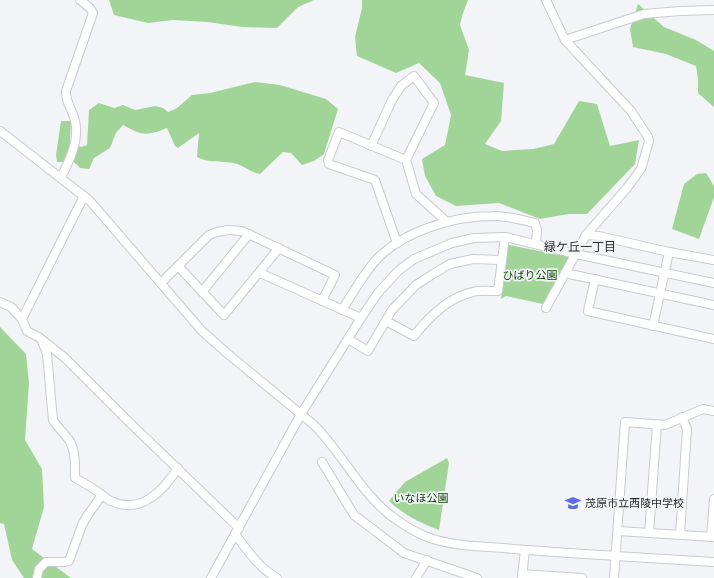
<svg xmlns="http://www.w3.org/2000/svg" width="714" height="578" font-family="'Roboto Condensed','Noto Sans JP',sans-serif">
<rect width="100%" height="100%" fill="#f2f4f7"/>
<g fill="#a1d598">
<path d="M 109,0 L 314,0 L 298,7 L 277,28 L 242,27 L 208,22 L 173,20 L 148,23 L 114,15 Z"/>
<path d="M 362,0 L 468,0 L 462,16 L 460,25 L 469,50 L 465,75 L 504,83 L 501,121 L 485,144 L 502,151 L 533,149 L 554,144 L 579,101 L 597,104 L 610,146 L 639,140 L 635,164 L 587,214 L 569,214 L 540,219 L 499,203 L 456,206 L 436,196 L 425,176 L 422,159 L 445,145 L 451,115 L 440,83 L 419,63 L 396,73 L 357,56 L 355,37 L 362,8 Z"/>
<path d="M 638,4 L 664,27 L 696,40 L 714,51 L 714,107 L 698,93 L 698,79 L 696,66 L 666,54 L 633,47 L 630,29 Z"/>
<path d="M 255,82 L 280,85 L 326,99 L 338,109 L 324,154 L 314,161 L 302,165 L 291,153 L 283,152 L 260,174 C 252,173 246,167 237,164 C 224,160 210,164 197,157 L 199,133 L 178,148 L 175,146 L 167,128 C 147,136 142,136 123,125 L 116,133 L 110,148 L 94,158 L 89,169 L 80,168 L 74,162 L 57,162 L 56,155 L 61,121 L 71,121 L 70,142 L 81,147 L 87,145 L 89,110 L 99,103 L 114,108 L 123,105 L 135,110 L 155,106 L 163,108 L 168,112 L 177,108 L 192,95 L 210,93 Z"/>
<path d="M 706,173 L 714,186 L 714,197 L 699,239 L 672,229 L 684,184 L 697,174 Z"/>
<path d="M 509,245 L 570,257 L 545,303 L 543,304 L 506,296 L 501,299 L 507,247 Z"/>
<path d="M 0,327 L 26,354 L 29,383 L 25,440 L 42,469 L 44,507 L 32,549 L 71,578 L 24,578 L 12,560 L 4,524 L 0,523 Z"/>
<path d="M 447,458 L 449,463 L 439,530 C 420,523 404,515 389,501 L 405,482 Z"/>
</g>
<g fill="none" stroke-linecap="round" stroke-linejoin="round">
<defs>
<g id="minor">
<path d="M 565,40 L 644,14 L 680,11 L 714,10"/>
<path d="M 0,131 L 90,201 L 202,331 L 228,354 L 314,425 C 342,453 359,490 390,515 C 402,524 415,533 430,538 C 456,547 486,546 514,549 C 580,554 647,558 714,562"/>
<path d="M 371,146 L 392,100 L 401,86 L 414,76 L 434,103 L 406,160"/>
<path d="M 61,178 C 69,161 80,140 75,121 C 73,111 65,101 66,91 L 93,13 L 90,8 L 80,0"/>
<path d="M 586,235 L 599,236 L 669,252 L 714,260"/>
<path d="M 397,243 L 375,180 L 329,164 L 328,160 L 339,132 L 406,160 L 416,194 L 447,222"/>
<path d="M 178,266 L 224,315 L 279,248"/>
<path d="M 260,273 L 361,318"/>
<path d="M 565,273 L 714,305"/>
<path d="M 595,279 L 588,311 L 714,339"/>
<path d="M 161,283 L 209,235 L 217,232 L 228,230 L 242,231 L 335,275 L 322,301"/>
<path d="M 202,292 L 249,234"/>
<path d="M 0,302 L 11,307 L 22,319 L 27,331 L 40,338 L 65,358 L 127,420 L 239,528"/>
<path d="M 546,308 L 586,235 L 627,188 L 641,169 L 649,141 L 648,137 L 631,111 L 565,40 L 546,0"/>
<path d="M 342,310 C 353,293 363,274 377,259 C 404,231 454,216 492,216 C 506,215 521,220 535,223 L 537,230 L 536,244"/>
<path d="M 22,319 L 84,196"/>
<path d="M 386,321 L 414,336 C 428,318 449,297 473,292 C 480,290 490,291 498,291 L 505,237"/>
<path d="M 653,326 L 669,252"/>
<path d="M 348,339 L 368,351 L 392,310 L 416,285 L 433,274 L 450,264 L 473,259 L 502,260"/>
<path d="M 42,341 L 47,354 L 53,420 C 58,428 64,433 69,440 C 76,451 75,466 75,478 C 84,483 93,488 101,494 C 104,496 107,500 111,501 C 141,515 163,491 178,468"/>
<path d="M 322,462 L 354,515 L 404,553 L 477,578"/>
<path d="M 618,531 L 714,537"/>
<path d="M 649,533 L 657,424"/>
<path d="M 235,534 C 247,550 259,568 277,578"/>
<path d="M 680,534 L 687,429 L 682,417"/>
<path d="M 711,537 L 714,499"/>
<path d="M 522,574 L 582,578"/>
<path d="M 37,578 L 39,569 L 46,562 L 64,562 L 69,561 L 82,525 L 87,516 L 102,495"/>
<path d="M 211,578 L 301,414 L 361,318 L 378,293 L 398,271 L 414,259 L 452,243 L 474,238 L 505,237 L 576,254 L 714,283"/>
<path d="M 416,578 L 427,560"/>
<path d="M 522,578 L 525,550"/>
<path d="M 614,578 L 625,422 L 665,425 L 703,409 L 714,411"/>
</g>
</defs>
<use href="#minor" stroke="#c9cbce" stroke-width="10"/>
<use href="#minor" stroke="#fff" stroke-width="8"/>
</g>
<defs>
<symbol id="school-bare" viewBox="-9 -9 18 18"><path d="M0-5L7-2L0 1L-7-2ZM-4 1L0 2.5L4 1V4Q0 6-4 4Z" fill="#5d6ce3" stroke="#f2f4f7" stroke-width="2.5" paint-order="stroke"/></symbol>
</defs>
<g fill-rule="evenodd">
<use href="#school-bare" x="562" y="492" width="22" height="22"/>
</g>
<g text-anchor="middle" stroke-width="3.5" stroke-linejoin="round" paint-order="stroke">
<g font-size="11" fill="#0e4604" stroke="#f2f4f7">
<text x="530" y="279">ひばり公園</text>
<text x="421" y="502">いなほ公園</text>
</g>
<g font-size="11" fill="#2a2b2c" stroke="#f2f4f7" text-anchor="start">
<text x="585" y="507">茂原市立西陵中学校</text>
</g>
<g font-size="12" fill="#2a2b2c" stroke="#f2f4f7">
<text x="580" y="251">緑ケ丘一丁目</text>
</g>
</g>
</svg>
